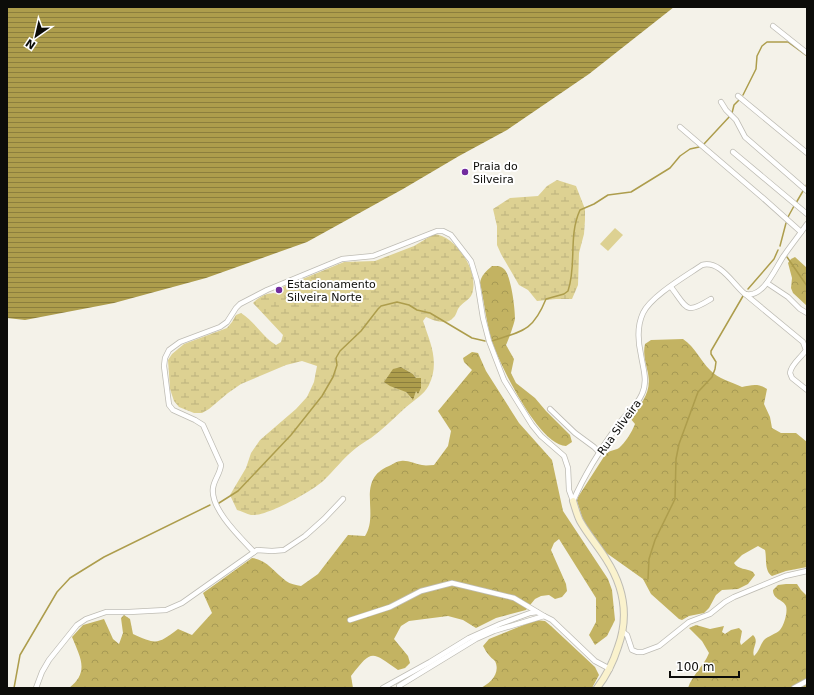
<svg xmlns="http://www.w3.org/2000/svg" width="814" height="695" font-family="'DejaVu Sans',sans-serif">
<defs>
<pattern id="forest-crowns" width="20" height="18" patternUnits="userSpaceOnUse"><rect width="20" height="18" fill="#c3b362"/><path d="M2 6a3 3 0 1 1 6 0M12 15a3 3 0 1 1 6 0" fill="none" stroke="#a69954"/></pattern>
<pattern id="wetland-marsh" width="20" height="14" patternUnits="userSpaceOnUse"><rect width="20" height="14" fill="#ddd192"/><path d="M1 5h8M5 5V1M11 12h8M15 12V8" fill="none" stroke="#bcb27d"/></pattern>
<pattern id="water-rules" width="6" height="5" patternUnits="userSpaceOnUse"><rect width="6" height="5" fill="#ad9d4c"/><path d="M0 2.5h6" fill="none" stroke="#8b7e3d"/></pattern>
</defs>
<rect width="100%" height="100%" fill="#f4f2e9"/>
<g fill="url(#forest-crowns)">
<path d="M 795,257 L 807,268 L 807,306 L 793,293 L 791,288 L 792,278 L 788,263 L 791,259 Z"/>
<path d="M 492,266 C 496,266 500,265 504,269 C 511,275 515,308 515,318 C 515,322 508,341 506,345 L 514,359 L 511,373 L 516,383 L 535,398 L 546,411 L 570,435 L 572,442 L 566,446 C 539,446 498,362 491,338 C 486,320 484,301 480,283 C 481,276 486,271 492,266 Z"/>
<path d="M 683,339 C 696,348 700,360 710,370 C 718,379 732,382 742,387 C 751,385 759,383 767,389 L 764,404 L 770,417 L 772,428 L 781,433 L 796,433 L 807,442 L 807,567 L 786,571 L 772,576 C 764,571 767,558 765,550 L 758,546 L 742,555 L 734,563 C 738,570 747,568 753,572 L 755,575 L 748,584 L 738,589 L 722,590 L 716,595 L 709,608 L 704,613 L 689,616 L 682,620 L 679,619 L 651,594 L 643,579 L 605,552 L 584,523 L 577,501 L 578,497 L 605,455 C 611,449 614,451 619,448 C 625,443 632,432 635,424 L 630,418 C 643,402 653,391 647,369 C 645,360 643,353 645,344 L 651,340 Z"/>
<path d="M 472,352 L 478,353 L 486,371 L 519,423 L 552,460 L 563,511 L 608,579 L 612,590 L 615,620 L 607,636 L 595,645 L 589,635 L 596,622 L 596,598 L 559,539 L 554,543 L 551,550 L 566,584 L 567,591 L 562,597 L 555,599 L 549,595 L 541,596 L 535,599 L 526,610 L 496,618 L 476,628 L 463,620 L 448,616 L 409,621 L 401,626 L 394,639 L 408,656 L 410,663 L 405,668 L 398,670 C 371,651 372,649 351,676 L 353,688 L 69,688 C 90,672 80,657 72,637 L 83,625 L 104,619 L 113,639 L 119,644 L 123,633 L 121,618 L 124,615 L 130,619 L 133,634 C 157,645 158,644 178,629 L 192,635 L 212,613 L 203,593 L 252,558 C 267,560 274,572 286,581 C 290,584 296,585 301,586 L 318,574 L 348,535 L 365,536 C 380,513 355,480 389,466 C 393,464 397,461 401,461 C 408,460 415,464 422,465 C 426,466 430,465 434,465 L 448,446 L 451,431 L 438,411 L 472,370 L 464,362 L 463,358 Z"/>
<path d="M 786,584 L 797,584 L 801,590 L 807,596 L 807,688 L 688,688 C 692,675 704,666 709,653 L 702,641 L 689,628 L 696,625 L 710,629 L 724,626 L 722,632 L 725,634 L 731,630 L 739,628 L 742,631 L 740,642 L 741,645 L 753,635 C 760,642 751,648 754,656 C 759,652 760,645 764,640 C 768,636 776,634 780,630 C 784,625 788,612 786,606 C 783,599 773,600 773,590 L 778,585 Z"/>
<path d="M 536,620 L 545,621 L 551,626 L 595,667 L 599,675 L 592,688 L 480,688 C 490,684 501,673 495,661 C 493,659 490,657 488,654 C 486,652 485,649 483,646 L 489,639 Z"/>
</g>
<g fill="url(#wetland-marsh)" fill-rule="evenodd">
<path d="M 557,180 L 576,186 L 585,209 L 585,220 L 584,234 L 579,253 L 578,285 L 572,299 L 556,299 L 537,301 L 528,290 L 519,285 L 501,254 L 497,245 L 497,226 L 493,209 L 510,198 L 538,196 L 547,186 Z"/>
<path d="M 434,234 C 456,236 477,269 473,290 C 472,300 463,301 458,309 C 457,311 456,315 454,317 C 447,326 435,321 426,317 L 423,321 C 430,342 440,362 429,385 C 424,395 414,400 405,408 C 394,418 383,429 371,438 C 366,441 361,444 356,448 C 343,458 334,471 322,482 C 310,492 266,517 251,515 C 247,514 241,511 237,510 L 230,495 L 246,468 L 251,453 L 260,440 L 296,409 L 307,397 L 314,382 L 317,366 L 302,361 L 286,365 L 241,384 L 228,393 L 209,409 L 202,413 L 194,413 L 179,407 L 174,401 L 170,389 L 168,360 L 172,354 L 184,344 L 227,328 L 232,322 L 236,315 L 241,313 C 255,322 262,336 276,345 L 281,342 L 283,335 L 253,303 C 257,299 261,296 267,294 C 274,292 281,296 283,287 L 344,262 L 375,261 L 414,246 ZM 401,367 L 413,374 L 416,378 L 412,399 L 406,392 Z"/>
</g>
<path fill="#ddd192" d="M 615,228 L 623,235 L 608,251 L 600,244 Z"/>
<g fill="url(#water-rules)">
<path d="M 7,7 L 674,7 L 589,74 L 507,130 L 459,156 L 403,189 L 307,242 L 206,278 L 114,303 L 25,320 L 7,318 Z"/>
<path d="M 401,367 L 413,374 L 416,378 L 421,378 L 421,388 L 418,394 L 416,391 L 413,400 L 406,392 L 390,386 L 384,382 L 393,369 Z"/>
</g>
<g fill="none" stroke-linecap="round" stroke-linejoin="round">
<g stroke="#ad9d4c" stroke-width="1.5">
<path d="M 743,95 L 756,69 L 757,56 L 762,46 L 767,42 L 788,42 L 807,56"/>
<path d="M 732,113 L 734,105 L 739,100"/>
<path d="M 704,144 L 730,116"/>
<path d="M 806,187 L 807,183"/>
<path d="M 796,203 L 803,191"/>
<path d="M 788,217 L 794,206"/>
<path d="M 780,246 L 786,223"/>
<path d="M 787,257 L 807,286"/>
<path d="M 748,289 L 774,259 L 778,250"/>
<path d="M 492,341 C 523,331 533,331 546,299 L 564,294 L 568,291 C 577,265 568,236 580,210 L 594,204 L 608,195 L 631,192 L 670,168 L 680,156 L 690,149 L 699,147"/>
<path d="M 219,503 L 238,491 L 291,435 L 322,396 L 333,377 L 337,365 L 336,358 L 340,351 L 361,331 L 378,309 L 381,306 L 397,302 L 409,305 L 417,310 L 430,313 L 472,338 L 485,341"/>
<path d="M 648,579 L 649,559 L 655,540 L 675,499 L 676,459 L 679,444 L 698,392 L 712,377 L 715,369 L 716,362 L 711,354 L 711,351 L 743,296"/>
<path d="M 14,688 L 20,655 L 57,592 L 70,578 L 104,557 L 210,505"/>
</g>
<defs>
<g id="street">
<path d="M 773,26 L 807,53"/>
<path d="M 738,96 L 807,153"/>
<path d="M 721,102 L 726,110 L 736,120 L 745,137 L 807,191"/>
<path d="M 680,127 L 763,198 L 801,232"/>
<path d="M 733,152 L 807,214"/>
<path d="M 767,283 L 788,297 L 800,309 L 807,313"/>
<path d="M 671,287 C 688,309 685,315 711,299"/>
<path d="M 745,294 L 803,342 L 806,350 C 801,358 791,364 790,373 L 792,378 L 807,390"/>
<path d="M 550,409 L 575,433 L 594,447 L 600,453"/>
<path d="M 573,501 C 584,476 602,447 618,425 C 625,415 637,406 642,394 C 648,381 643,368 641,355 C 638,342 637,326 643,313 C 651,296 686,276 702,265 C 720,260 733,284 745,294 C 764,299 776,266 785,254 C 792,244 800,234 807,224"/>
<path d="M 254,552 C 241,538 210,509 213,488 C 214,480 220,474 221,465 L 203,425 L 195,420 L 173,410 L 169,405 L 164,366 L 165,358 L 169,350 L 180,342 L 220,327 L 227,322 L 236,308 L 240,304 L 267,290 L 342,259 L 373,256 L 437,231 L 443,231 L 451,235 L 471,261 L 477,281 L 483,318 L 489,341 L 504,380 L 532,425 L 541,436 L 564,456 L 568,468 L 569,490 L 573,501"/>
<path d="M 350,620 L 390,607 L 421,591 L 452,583 L 514,598 L 544,616"/>
<path d="M 622,631 L 627,635 L 632,650 L 637,652 L 643,652 L 659,646 L 689,622 L 710,614 L 725,602 L 734,597 L 785,576 L 807,571"/>
<path d="M 36,688 L 42,672 L 49,660 L 77,625 L 86,619 L 106,612 L 129,612 L 166,610 L 182,603 L 257,550 L 272,551 L 284,550 L 305,536 L 324,519 L 343,499"/>
<path d="M 383,688 L 430,662 L 469,638 L 500,624 L 530,613 L 537,612"/>
<path d="M 399,688 L 399,686 L 476,639 L 494,631 L 544,616 L 552,620 L 595,661 L 610,669"/>
<path d="M 794,688 L 807,681"/>
</g>
<path id="secondary" d="M 573,501 C 575,507 577,515 580,521 C 588,535 598,546 606,559 C 624,587 629,617 618,647 C 613,663 607,675 597,688"/>
</defs>
<use href="#street" stroke="#bebcb4" stroke-width="6"/>
<use href="#secondary" stroke="#bebcb4" stroke-width="8"/>
<use href="#street" stroke="#fff" stroke-width="4.5"/>
<use href="#secondary" stroke="#faf2cd" stroke-width="6"/>
</g>
<g fill="#722c9f" stroke="#fff" stroke-width="1.5">
<circle cx="465" cy="172" r="4"/>
<circle cx="279" cy="290" r="4"/>
</g>
<g text-anchor="middle" stroke-width="4" stroke-linejoin="round" paint-order="stroke">
<g font-size="11" fill="#0c0c09" stroke="#fff" text-anchor="start">
<text x="473" y="170">Praia do<tspan x="473" dy="13">Silveira</tspan></text>
<text x="287" y="288">Estacionamento<tspan x="287" dy="13">Silveira Norte</tspan></text>
</g>
<g font-size="11" fill="#0c0c09" stroke="#fff">
<text transform="translate(619 427) rotate(-54)" y="4">Rua Silveira</text>
</g>
</g>
<rect width="814" height="695" fill="none" stroke="#0c0c09" stroke-width="16"/>
<g transform="translate(36 36) rotate(214)" stroke="#ffffff" stroke-width="3" paint-order="stroke">
<path d="M0-3L7 15L0 10L-7 15Z" fill="#0c0c09"/>
<text y="-6" font-size="11" font-weight="bold" text-anchor="middle" fill="#0c0c09">N</text>
</g>
<path d="M670 671v6h69v-6" fill="none" stroke="#0c0c09" stroke-width="2"/>
<text x="676" y="671" font-size="12" fill="#0c0c09" stroke="#ffffff" stroke-width="3" paint-order="stroke">100 m</text>
</svg>
